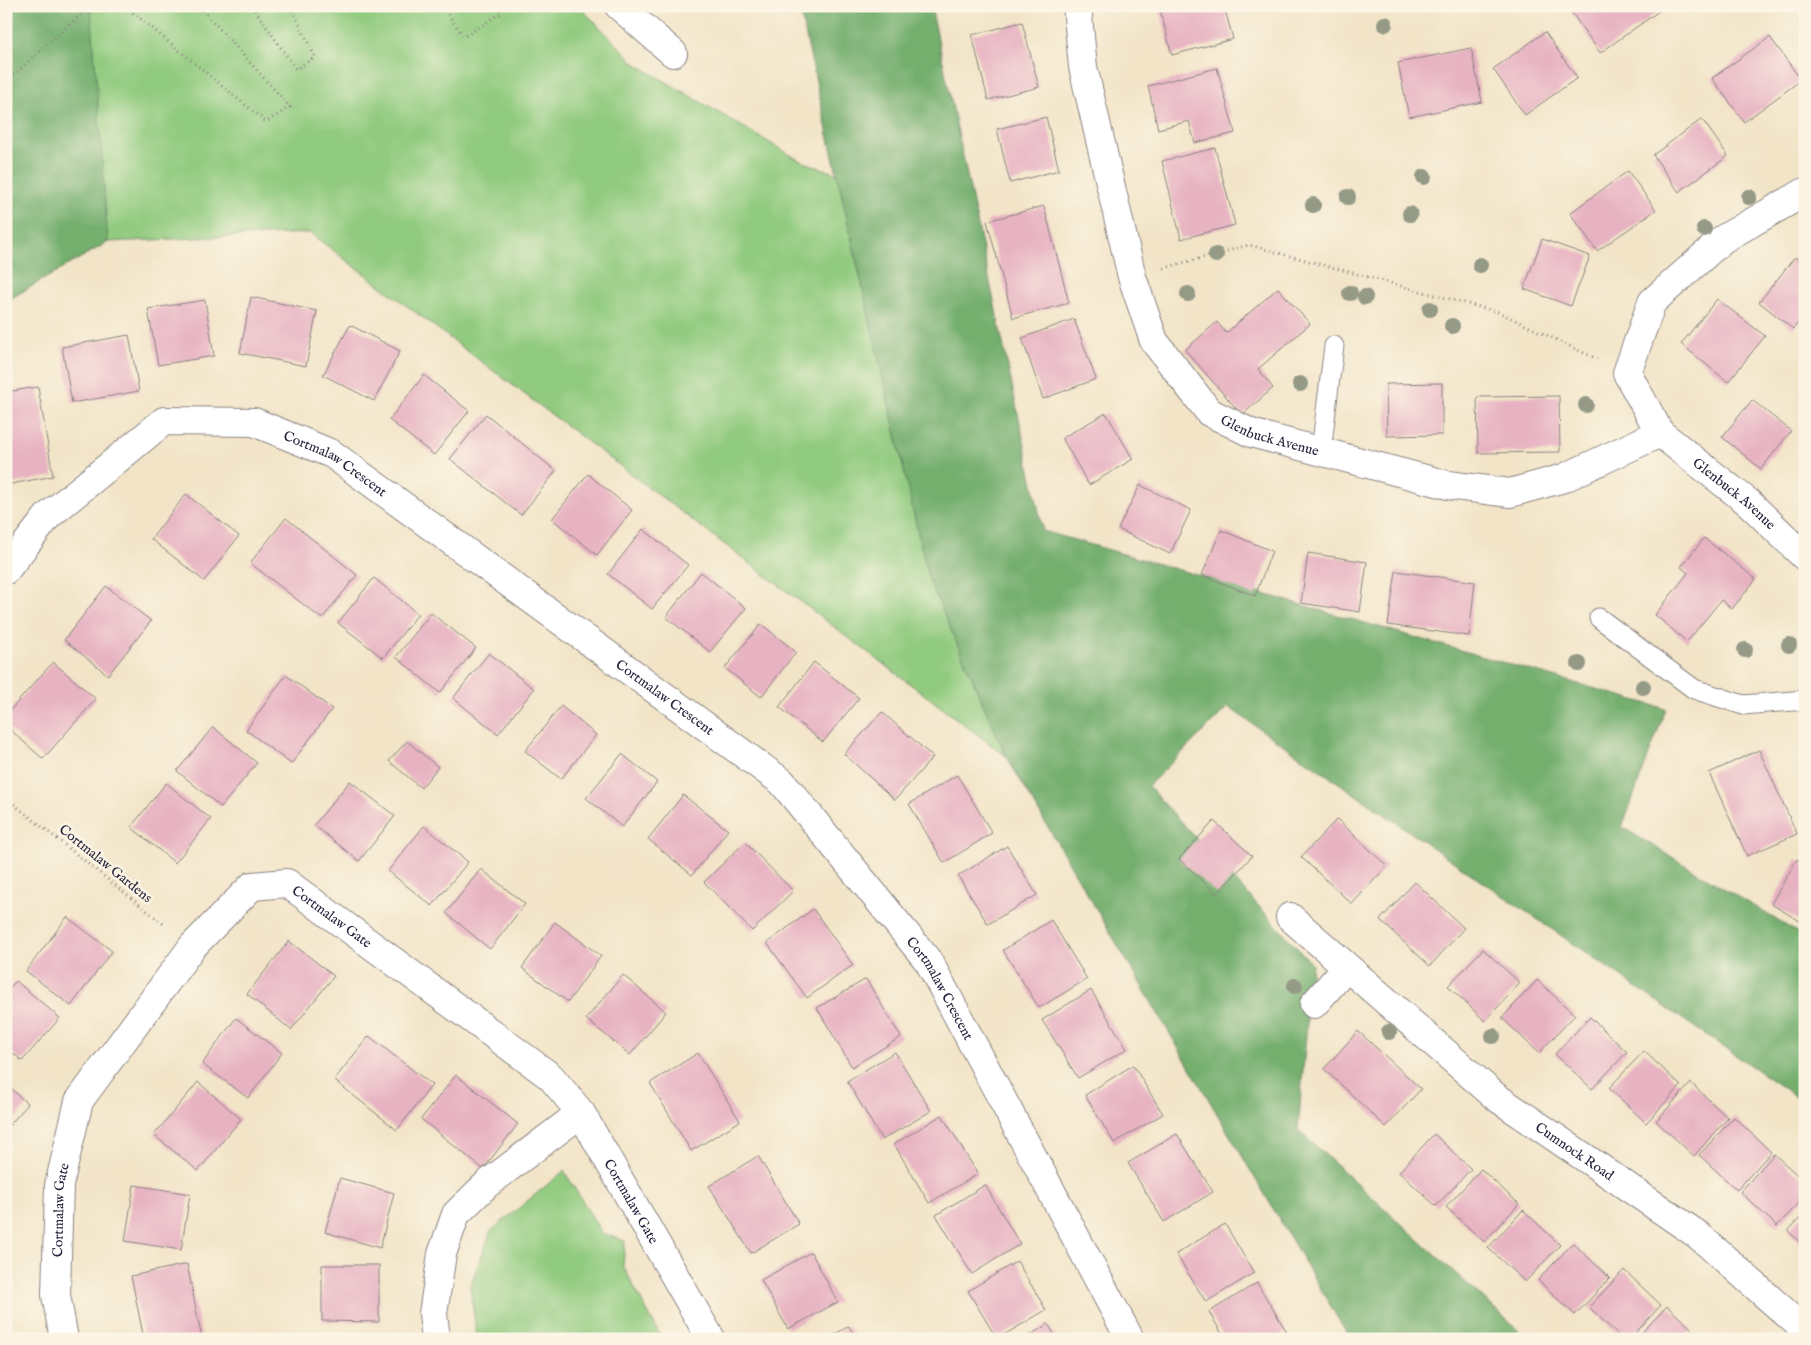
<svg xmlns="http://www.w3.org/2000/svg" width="1811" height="1345" font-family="'IM FELL English',serif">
<rect width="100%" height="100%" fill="#fcf5e5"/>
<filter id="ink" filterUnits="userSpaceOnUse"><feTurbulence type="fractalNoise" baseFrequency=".02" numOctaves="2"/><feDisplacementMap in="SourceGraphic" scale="10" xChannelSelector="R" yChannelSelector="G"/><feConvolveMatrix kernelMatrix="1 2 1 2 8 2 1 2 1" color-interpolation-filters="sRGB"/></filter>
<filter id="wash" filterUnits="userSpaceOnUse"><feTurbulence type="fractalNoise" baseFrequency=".0096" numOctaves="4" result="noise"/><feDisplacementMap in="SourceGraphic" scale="20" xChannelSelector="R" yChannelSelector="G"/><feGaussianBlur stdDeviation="1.12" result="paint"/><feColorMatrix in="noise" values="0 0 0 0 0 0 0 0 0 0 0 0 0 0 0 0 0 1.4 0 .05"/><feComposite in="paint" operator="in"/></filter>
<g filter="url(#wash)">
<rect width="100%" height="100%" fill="#f2e4c7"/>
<g fill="#91cb7f" stroke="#5a765d">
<path d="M 6,6 L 579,6 L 636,64 L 799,160 L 837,174 L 928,577 L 1006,756 L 310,233 L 108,242 L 6,301 Z"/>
<path d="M 564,1171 L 602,1233 L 625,1241 L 623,1266 L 662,1339 L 477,1339 L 470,1286 L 491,1231 Z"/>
</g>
<g fill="#74af6e" stroke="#4b6854">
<path d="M 6,6 L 91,6 L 108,242 L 6,301 Z"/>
<path d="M 799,6 L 931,6 L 1043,531 L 1666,709 L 1622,827 L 1805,937 L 1805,1103 L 1228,707 L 1148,786 L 1312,964 L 1298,1130 L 1528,1339 L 1350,1339 L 1006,756 L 928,577 Z"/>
</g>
<g id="blocks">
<g fill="#e7b2c2">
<path d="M 1159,6 L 1224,6 L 1233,39 L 1172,55 Z"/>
<path d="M 1567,6 L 1666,6 L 1600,53 Z"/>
<path d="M 1022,22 L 1039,87 L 988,100 L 972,35 Z"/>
<path d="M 1545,32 L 1577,78 L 1525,115 L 1493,69 Z"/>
<path d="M 1770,37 L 1801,80 L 1744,122 L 1712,78 Z"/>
<path d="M 1471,48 L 1482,102 L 1409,117 L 1398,63 Z"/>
<path d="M 1217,68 L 1235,133 L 1195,143 L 1189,121 L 1158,129 L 1148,86 Z"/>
<path d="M 1046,117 L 1059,170 L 1010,183 L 997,129 Z"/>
<path d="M 1702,119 L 1728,156 L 1679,192 L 1653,155 Z"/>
<path d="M 1215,148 L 1235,225 L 1181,239 L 1162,161 Z"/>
<path d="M 1628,171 L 1656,210 L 1597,251 L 1570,213 Z"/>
<path d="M 1044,206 L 1069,303 L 1013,318 L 987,221 Z"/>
<path d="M 1542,239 L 1590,256 L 1571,306 L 1524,289 Z"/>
<path d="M 1795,257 L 1805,265 L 1805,315 L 1793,329 L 1759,302 Z"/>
<path d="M 1278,288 L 1310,324 L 1258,369 L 1273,388 L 1242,415 L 1185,350 L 1217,322 L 1226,333 Z"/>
<path d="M 251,297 L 317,311 L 306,366 L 240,353 Z"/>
<path d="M 1717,299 L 1765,336 L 1728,382 L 1681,344 Z"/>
<path d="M 205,300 L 214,356 L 158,365 L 148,309 Z"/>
<path d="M 1074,319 L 1096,379 L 1043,399 L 1022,338 Z"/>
<path d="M 350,325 L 400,351 L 374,401 L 323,375 Z"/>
<path d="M 129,335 L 139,391 L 72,403 L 62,347 Z"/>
<path d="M 424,375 L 469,411 L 434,455 L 389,420 Z"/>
<path d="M 1442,383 L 1442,435 L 1387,436 L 1386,384 Z"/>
<path d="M 38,387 L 53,476 L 6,485 L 6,392 Z"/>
<path d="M 1559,396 L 1560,452 L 1478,453 L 1477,397 Z"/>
<path d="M 1752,400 L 1791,431 L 1761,469 L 1722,437 Z"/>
<path d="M 1106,413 L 1133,459 L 1089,485 L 1062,438 Z"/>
<path d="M 486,414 L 556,471 L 521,515 L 450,459 Z"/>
<path d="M 588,474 L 632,510 L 597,555 L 552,519 Z"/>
<path d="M 1140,485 L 1191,510 L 1170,554 L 1118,529 Z"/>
<path d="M 186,494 L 239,536 L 204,581 L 151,539 Z"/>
<path d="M 286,518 L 357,575 L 322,619 L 250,563 Z"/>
<path d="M 643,529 L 688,565 L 652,609 L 608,574 Z"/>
<path d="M 1221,530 L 1272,551 L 1255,596 L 1202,575 Z"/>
<path d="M 1704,538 L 1756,579 L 1732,609 L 1721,600 L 1687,642 L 1655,615 L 1688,573 L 1681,567 Z"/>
<path d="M 1308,553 L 1367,562 L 1360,612 L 1301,603 Z"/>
<path d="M 1396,571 L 1475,582 L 1469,636 L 1388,625 Z"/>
<path d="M 701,572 L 746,608 L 710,652 L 666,617 Z"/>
<path d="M 374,578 L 418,614 L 383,658 L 338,623 Z"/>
<path d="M 106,586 L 151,621 L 108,675 L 64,640 Z"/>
<path d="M 431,613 L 476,648 L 440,693 L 396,657 Z"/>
<path d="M 761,624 L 796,652 L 761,697 L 725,668 Z"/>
<path d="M 489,653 L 534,689 L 498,734 L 453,698 Z"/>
<path d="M 53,662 L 96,699 L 43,759 L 6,726 L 6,715 Z"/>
<path d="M 814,662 L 859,698 L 823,742 L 779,707 Z"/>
<path d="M 286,675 L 332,709 L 291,764 L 246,730 Z"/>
<path d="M 561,706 L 596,735 L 561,779 L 525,751 Z"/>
<path d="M 882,712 L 933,757 L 895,800 L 844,754 Z"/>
<path d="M 213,727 L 257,763 L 221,807 L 177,771 Z"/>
<path d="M 407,741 L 438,767 L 421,788 L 389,761 Z"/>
<path d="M 1759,750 L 1797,834 L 1747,856 L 1709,773 Z"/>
<path d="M 622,754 L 657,782 L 622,827 L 586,798 Z"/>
<path d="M 957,775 L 992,833 L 944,863 L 909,804 Z"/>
<path d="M 350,781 L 395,816 L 359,861 L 314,825 Z"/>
<path d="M 166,783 L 211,819 L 175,863 L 131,827 Z"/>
<path d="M 683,795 L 728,830 L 692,875 L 648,839 Z"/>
<path d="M 1337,819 L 1387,866 L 1352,904 L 1301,857 Z"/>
<path d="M 1214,821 L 1252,856 L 1217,894 L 1179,859 Z"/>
<path d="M 424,826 L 468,862 L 432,906 L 388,871 Z"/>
<path d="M 745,842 L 793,891 L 752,931 L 704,882 Z"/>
<path d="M 1007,846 L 1037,895 L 988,924 L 958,876 Z"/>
<path d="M 1797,859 L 1805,864 L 1805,924 L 1771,904 Z"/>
<path d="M 481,869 L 525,904 L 490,949 L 446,913 Z"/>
<path d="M 1415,882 L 1464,928 L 1430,966 L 1380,920 Z"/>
<path d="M 813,909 L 853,965 L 807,998 L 767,943 Z"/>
<path d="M 67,917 L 112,951 L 71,1006 L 26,971 Z"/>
<path d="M 1051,920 L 1087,979 L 1039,1008 L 1003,950 Z"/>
<path d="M 555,922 L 601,956 L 568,1002 L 522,968 Z"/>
<path d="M 289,941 L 334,976 L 291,1030 L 247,994 Z"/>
<path d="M 1483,949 L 1520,983 L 1485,1021 L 1448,986 Z"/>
<path d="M 623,975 L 666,1012 L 630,1055 L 586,1019 Z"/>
<path d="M 866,979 L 901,1037 L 852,1067 L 817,1008 Z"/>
<path d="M 1537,980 L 1575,1015 L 1539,1053 L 1502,1018 Z"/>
<path d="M 16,981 L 60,1018 L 22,1061 L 6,1047 L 6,992 Z"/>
<path d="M 1091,990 L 1127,1049 L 1078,1078 L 1042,1020 Z"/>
<path d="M 1590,1017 L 1627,1052 L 1592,1089 L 1555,1054 Z"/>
<path d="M 236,1018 L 282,1053 L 248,1098 L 202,1064 Z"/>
<path d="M 1358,1031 L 1421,1089 L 1386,1127 L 1324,1069 Z"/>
<path d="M 369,1036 L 432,1085 L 397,1130 L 334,1080 Z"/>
<path d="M 1644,1051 L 1681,1086 L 1646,1123 L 1609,1088 Z"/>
<path d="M 895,1052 L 931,1111 L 882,1140 L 847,1081 Z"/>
<path d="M 698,1053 L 740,1121 L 691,1151 L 650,1083 Z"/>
<path d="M 1133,1065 L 1163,1114 L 1114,1143 L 1085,1095 Z"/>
<path d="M 456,1075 L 518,1124 L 483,1169 L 421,1119 Z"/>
<path d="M 198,1082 L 241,1119 L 198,1171 L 154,1135 Z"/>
<path d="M 1691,1083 L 1728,1118 L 1694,1156 L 1656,1121 Z"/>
<path d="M 6,1084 L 28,1104 L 6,1129 Z"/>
<path d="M 942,1115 L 978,1174 L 929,1203 L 894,1144 Z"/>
<path d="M 1734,1117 L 1771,1152 L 1737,1190 L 1699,1155 Z"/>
<path d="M 1177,1134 L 1213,1192 L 1164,1222 L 1128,1163 Z"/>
<path d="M 1434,1134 L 1471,1169 L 1436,1206 L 1399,1172 Z"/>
<path d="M 1774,1154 L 1805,1182 L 1805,1197 L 1777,1226 L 1740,1192 Z"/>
<path d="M 758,1156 L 799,1224 L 751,1253 L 709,1186 Z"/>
<path d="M 1481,1169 L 1519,1204 L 1484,1242 L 1446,1207 Z"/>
<path d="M 340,1178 L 394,1193 L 380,1248 L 325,1232 Z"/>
<path d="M 134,1185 L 190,1194 L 181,1250 L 125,1241 Z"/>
<path d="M 985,1185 L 1020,1244 L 972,1274 L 936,1215 Z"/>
<path d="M 1523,1210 L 1560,1245 L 1525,1282 L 1488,1248 Z"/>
<path d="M 1805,1213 L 1805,1247 L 1788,1231 Z"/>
<path d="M 1225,1224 L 1254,1273 L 1206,1302 L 1176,1254 Z"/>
<path d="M 1573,1243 L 1610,1278 L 1575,1315 L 1538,1280 Z"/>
<path d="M 811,1252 L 838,1302 L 788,1329 L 761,1280 Z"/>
<path d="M 1017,1261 L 1046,1310 L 997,1339 L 968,1291 Z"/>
<path d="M 187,1264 L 202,1339 L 144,1339 L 131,1276 Z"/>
<path d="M 322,1265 L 379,1265 L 379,1322 L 322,1321 Z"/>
<path d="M 1624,1270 L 1661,1305 L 1630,1339 L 1622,1339 L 1589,1307 Z"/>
<path d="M 1257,1283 L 1287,1332 L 1275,1339 L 1225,1339 L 1209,1312 Z"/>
<path d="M 1667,1306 L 1692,1329 L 1683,1339 L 1636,1339 Z"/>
<path d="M 1048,1324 L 1057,1339 L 1024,1339 Z"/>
<path d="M 849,1326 L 856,1339 L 827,1339 Z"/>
</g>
</g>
</g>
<g filter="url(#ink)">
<use href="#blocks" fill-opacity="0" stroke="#8a8381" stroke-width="1"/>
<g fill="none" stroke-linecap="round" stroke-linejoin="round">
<defs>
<g id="service">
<path d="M 1321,451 L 1334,346"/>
<path d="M 1599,618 L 1694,689 L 1743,705 L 1805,700"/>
</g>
<g id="minor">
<path d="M 619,6 L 673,53"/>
<path id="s1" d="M 1077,6 L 1083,67 L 1132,277 L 1154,341 L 1209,412 L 1251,433 L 1448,485 L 1510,493 L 1564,478 L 1660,433"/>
<path id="s2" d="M 1805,192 L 1723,239 L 1652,302 L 1627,373 L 1660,433 L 1749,503 L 1805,557"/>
<path id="s3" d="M 6,570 L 48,516 L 164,421 L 254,422 L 332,454 L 782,782 L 929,962 L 1130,1339"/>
<path id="s4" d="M 1290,917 L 1496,1097 L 1698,1235 L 1805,1330"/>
<path d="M 1314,1004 L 1346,968"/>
<path id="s5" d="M 64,1339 L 56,1295 L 59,1185 L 79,1101 L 192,947 L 252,886 L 287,883 L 551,1077 L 581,1113 L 711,1339"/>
<path d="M 436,1339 L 433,1314 L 442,1254 L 456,1214 L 487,1184 L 581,1113"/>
</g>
</defs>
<use href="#service" stroke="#8a8381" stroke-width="21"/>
<use href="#minor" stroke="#8a8381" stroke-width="30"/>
<g stroke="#8a8381" stroke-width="3" stroke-dasharray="1 4" stroke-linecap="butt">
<path d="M 125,6 L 266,122 L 290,107 L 199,6"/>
<path d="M 252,6 L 296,69 L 315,57 L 291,6"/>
<path d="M 442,6 L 464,37 L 501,13 L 498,6"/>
<path d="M 6,82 L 90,6"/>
<path d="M 1164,268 L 1249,245 L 1498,312 L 1597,359"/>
<path d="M 6,798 L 166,926"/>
</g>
<use href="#service" stroke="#fff" stroke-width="19"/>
<use href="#minor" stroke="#fff" stroke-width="28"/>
</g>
<g fill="#959a87">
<circle cx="1385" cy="24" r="8"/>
<circle cx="1424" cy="177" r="8"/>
<circle cx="1348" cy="197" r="8"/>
<circle cx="1749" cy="197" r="8"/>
<circle cx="1313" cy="205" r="8"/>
<circle cx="1410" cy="214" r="8"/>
<circle cx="1704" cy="229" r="8"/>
<circle cx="1216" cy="255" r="8"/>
<circle cx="1480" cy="265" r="8"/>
<circle cx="1350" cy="293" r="8"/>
<circle cx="1188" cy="294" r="8"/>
<circle cx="1365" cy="297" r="8"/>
<circle cx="1430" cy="309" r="8"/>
<circle cx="1452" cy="326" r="8"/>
<circle cx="1300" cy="384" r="8"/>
<circle cx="1586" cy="405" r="8"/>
<circle cx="1789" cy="645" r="8"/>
<circle cx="1745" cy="650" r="8"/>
<circle cx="1579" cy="664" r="8"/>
<circle cx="1643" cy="687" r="8"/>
<circle cx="1295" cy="986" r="8"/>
<circle cx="1389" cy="1032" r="8"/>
<circle cx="1493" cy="1036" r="8"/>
</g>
</g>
<g text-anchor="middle" stroke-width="5" stroke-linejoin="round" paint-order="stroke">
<g font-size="14" fill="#22223b" stroke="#fcf5e5">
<text dy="5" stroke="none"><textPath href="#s1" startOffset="500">Glenbuck Avenue</textPath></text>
<text dy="5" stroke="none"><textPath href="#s3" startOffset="400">Cortmalaw Crescent</textPath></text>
<text dy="5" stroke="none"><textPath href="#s2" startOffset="429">Glenbuck Avenue</textPath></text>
<text dy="5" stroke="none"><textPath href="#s3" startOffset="805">Cortmalaw Crescent</textPath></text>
<text transform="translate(106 863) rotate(39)" y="5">Cortmalaw Gardens</text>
<text dy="5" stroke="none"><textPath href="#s5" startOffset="609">Cortmalaw Gate</textPath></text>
<text dy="5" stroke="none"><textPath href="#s3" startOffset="1210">Cortmalaw Crescent</textPath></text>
<text dy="5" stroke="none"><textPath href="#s4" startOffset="369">Cumnock Road</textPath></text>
<text dy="5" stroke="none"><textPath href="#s5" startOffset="1029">Cortmalaw Gate</textPath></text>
<text dy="5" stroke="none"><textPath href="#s5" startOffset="130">Cortmalaw Gate</textPath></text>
</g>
</g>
<rect width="1811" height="1345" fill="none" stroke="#fcf5e5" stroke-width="25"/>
</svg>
